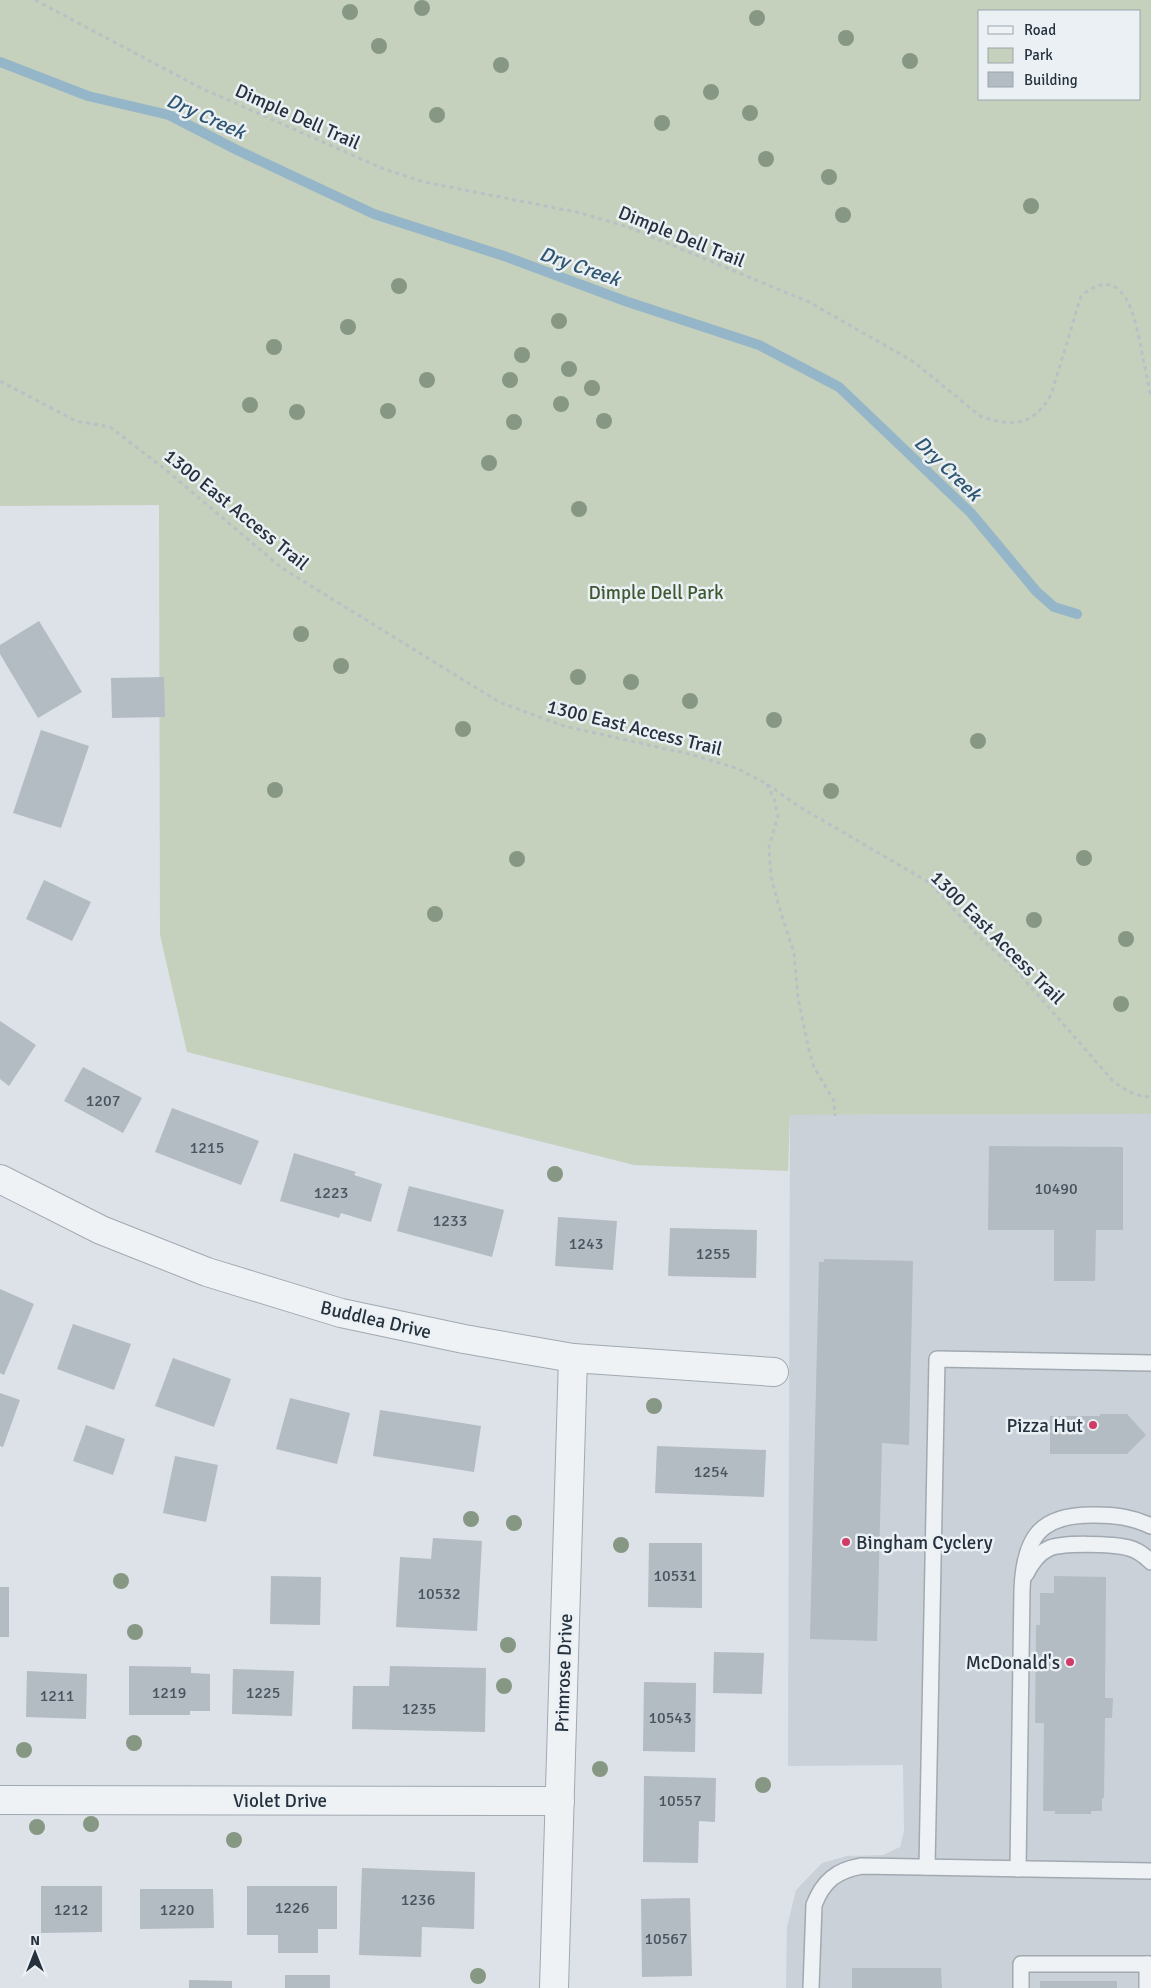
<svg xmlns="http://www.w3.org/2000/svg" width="1151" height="1988" font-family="Signika,sans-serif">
<rect width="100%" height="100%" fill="#dce2e7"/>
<path fill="#cad1d9" d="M 1151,1114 L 1151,1988 L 786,1988 L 787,1927 L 796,1890 L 822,1863 L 847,1856 L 883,1855 L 900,1847 L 904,1831 L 903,1765 L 788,1766 L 790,1115 Z"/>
<path fill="#c5d1bd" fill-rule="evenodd" d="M 0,0 L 1151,0 L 1151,1114 L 790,1115 L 788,1171 L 634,1165 L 187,1052 L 160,935 L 159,505 L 0,506 ZM 980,11 L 1140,11 L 1140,99 L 980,99 Z"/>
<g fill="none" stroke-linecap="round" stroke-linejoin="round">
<path stroke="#95b5c8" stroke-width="10" d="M 0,62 L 88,96 L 169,115 L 237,150 L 374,214 L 504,256 L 625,301 L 759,345 L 839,387 L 971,513 L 1036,591 L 1054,607 L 1077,614"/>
</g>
<g fill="#b3bbc3">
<path d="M 39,621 L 82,692 L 38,718 L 0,654 L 0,645 Z"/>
<path d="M 164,677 L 165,717 L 112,718 L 111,678 Z"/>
<path d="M 41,730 L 89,746 L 61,828 L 13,813 Z"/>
<path d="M 44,880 L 91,902 L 72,941 L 26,919 Z"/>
<path d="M 0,1021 L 36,1045 L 9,1086 L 0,1079 Z"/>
<path d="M 83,1067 L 142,1098 L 123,1133 L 64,1101 Z"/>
<path d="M 172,1108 L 259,1141 L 241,1185 L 155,1152 Z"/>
<path d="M 989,1146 L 1123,1147 L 1123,1230 L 1096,1230 L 1095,1281 L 1054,1281 L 1054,1230 L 988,1230 Z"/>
<path d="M 294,1153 L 356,1172 L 354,1175 L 382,1184 L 371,1222 L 341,1213 L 339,1218 L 280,1201 Z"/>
<path d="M 409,1186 L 504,1210 L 492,1257 L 397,1231 Z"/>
<path d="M 558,1217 L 617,1221 L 613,1270 L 555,1266 Z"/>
<path d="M 670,1228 L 757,1230 L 756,1278 L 668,1276 Z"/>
<path d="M 824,1259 L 913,1261 L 909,1445 L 882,1443 L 877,1641 L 810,1639 L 819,1262 L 824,1262 Z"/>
<path d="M 0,1289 L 34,1304 L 4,1375 L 0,1373 Z"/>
<path d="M 73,1324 L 131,1344 L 114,1390 L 57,1369 Z"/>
<path d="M 173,1358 L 231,1379 L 214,1427 L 155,1406 Z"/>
<path d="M 0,1393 L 20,1400 L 3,1447 L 0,1446 Z"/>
<path d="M 290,1398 L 350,1413 L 337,1464 L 276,1449 Z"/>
<path d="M 380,1410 L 481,1426 L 474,1472 L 373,1456 Z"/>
<path d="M 1100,1414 L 1127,1414 L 1146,1435 L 1127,1454 L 1050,1454 L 1050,1416 L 1100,1416 Z"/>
<path d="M 86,1425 L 125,1439 L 113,1475 L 73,1461 Z"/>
<path d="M 657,1446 L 766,1450 L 764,1497 L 655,1493 Z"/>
<path d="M 175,1456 L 218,1465 L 206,1522 L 163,1513 Z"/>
<path d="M 433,1538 L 482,1541 L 477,1631 L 396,1627 L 400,1557 L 431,1559 Z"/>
<path d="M 649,1543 L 702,1543 L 702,1608 L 648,1607 Z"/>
<path d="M 271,1576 L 321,1577 L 320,1625 L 270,1624 Z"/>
<path d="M 1054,1576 L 1106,1577 L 1105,1698 L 1113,1698 L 1112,1718 L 1105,1718 L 1104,1798 L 1102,1798 L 1102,1811 L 1091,1811 L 1091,1814 L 1055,1814 L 1055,1811 L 1043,1811 L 1044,1723 L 1035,1723 L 1036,1625 L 1040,1625 L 1040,1593 L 1054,1593 Z"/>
<rect x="0" y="1587" width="9" height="50"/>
<path d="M 714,1652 L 764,1653 L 762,1694 L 713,1693 Z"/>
<path d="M 129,1666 L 191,1667 L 191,1673 L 210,1674 L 210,1711 L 190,1711 L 190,1715 L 129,1715 Z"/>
<path d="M 390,1666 L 486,1668 L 485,1732 L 352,1729 L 353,1686 L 389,1686 Z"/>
<path d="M 233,1669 L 294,1671 L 292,1716 L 232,1714 Z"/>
<path d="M 27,1671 L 87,1674 L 86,1719 L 26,1717 Z"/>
<path d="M 644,1682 L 696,1683 L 695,1752 L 643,1751 Z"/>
<path d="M 644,1776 L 716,1778 L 715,1822 L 699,1821 L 698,1863 L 643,1862 Z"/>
<path d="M 362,1868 L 475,1872 L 474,1929 L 422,1927 L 421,1957 L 359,1955 Z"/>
<path d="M 41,1886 L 102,1886 L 102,1932 L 41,1933 Z"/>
<path d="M 247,1886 L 337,1886 L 337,1929 L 318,1929 L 318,1953 L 278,1953 L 278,1935 L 247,1935 Z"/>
<path d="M 140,1889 L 213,1889 L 214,1928 L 140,1929 Z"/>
<path d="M 690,1898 L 692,1976 L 642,1977 L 641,1899 Z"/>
<path d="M 852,1968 L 941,1968 L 942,1988 L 852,1988 Z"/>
<rect x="285" y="1975" width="45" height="13"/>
<path d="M 189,1980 L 232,1981 L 232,1988 L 189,1988 Z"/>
<rect x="1040" y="1981" width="77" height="7"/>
</g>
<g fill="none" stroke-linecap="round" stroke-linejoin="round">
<defs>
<g id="service">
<path d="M 1026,1574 C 1031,1564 1037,1554 1048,1549 C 1061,1542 1114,1544 1129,1548 C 1137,1550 1145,1556 1151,1562"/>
<path d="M 927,1867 L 937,1359 L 1151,1363"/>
<path d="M 1018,1869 L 1022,1590 C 1024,1537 1040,1514 1095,1515 C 1115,1515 1132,1517 1151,1526"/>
<path d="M 811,1988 L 814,1905 C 823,1881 837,1870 862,1866 L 1151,1871"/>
<path d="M 1021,1988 L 1021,1964 L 1151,1964"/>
<path d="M 1147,1988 L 1147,1964"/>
</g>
<g id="minor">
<path d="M 0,1179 L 101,1230 L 207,1272 L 341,1313 L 464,1339 L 573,1358 L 774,1372"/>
<path d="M 0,1800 L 560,1801"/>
<path d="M 554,1988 L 573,1358"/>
</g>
</defs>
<use href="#service" stroke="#a1a9b1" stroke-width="18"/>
<use href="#minor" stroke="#a1a9b1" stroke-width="30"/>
<g stroke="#bac0c5" stroke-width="3" stroke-dasharray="4 4" stroke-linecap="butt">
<path d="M 35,0 L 201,88 L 384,169 L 424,182 L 581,213 L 628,227 L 809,302 L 914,362 L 980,416 C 1012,427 1032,427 1051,395 L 1081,296 C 1124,260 1135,317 1141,348 C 1144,364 1148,381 1151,398"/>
<path d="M 0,381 L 76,421 L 110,427 L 166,470 L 282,568 L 499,702 L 564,726 L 693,755 L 736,768 L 767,784 L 798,806 L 930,883 L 978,936 L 1016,970 L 1113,1081 C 1126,1091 1135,1096 1151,1097"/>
<path d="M 767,784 L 774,799 L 778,816 L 769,847 L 771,877 L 779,907 L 794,953 L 798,998 L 808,1046 L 814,1067 L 834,1101 L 835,1116"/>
</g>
<use href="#service" stroke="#eef2f5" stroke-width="15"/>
<use href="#minor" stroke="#eef2f5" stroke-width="28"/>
</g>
<g fill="#869783">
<circle cx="422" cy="8" r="8"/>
<circle cx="350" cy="12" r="8"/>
<circle cx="757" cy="18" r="8"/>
<circle cx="846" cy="38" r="8"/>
<circle cx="379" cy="46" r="8"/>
<circle cx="910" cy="61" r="8"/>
<circle cx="501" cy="65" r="8"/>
<circle cx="711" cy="92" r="8"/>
<circle cx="750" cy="113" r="8"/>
<circle cx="437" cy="115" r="8"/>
<circle cx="662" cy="123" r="8"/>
<circle cx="766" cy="159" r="8"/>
<circle cx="829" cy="177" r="8"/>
<circle cx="1031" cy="206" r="8"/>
<circle cx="843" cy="215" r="8"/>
<circle cx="399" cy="286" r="8"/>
<circle cx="559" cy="321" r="8"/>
<circle cx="348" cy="327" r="8"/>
<circle cx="274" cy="347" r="8"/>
<circle cx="522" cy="355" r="8"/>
<circle cx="569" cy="369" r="8"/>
<circle cx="427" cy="380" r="8"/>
<circle cx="510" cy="380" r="8"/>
<circle cx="592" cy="388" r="8"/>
<circle cx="561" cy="404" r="8"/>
<circle cx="250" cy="405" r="8"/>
<circle cx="388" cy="411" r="8"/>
<circle cx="297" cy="412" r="8"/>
<circle cx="604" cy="421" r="8"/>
<circle cx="514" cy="422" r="8"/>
<circle cx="489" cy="463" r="8"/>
<circle cx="579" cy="509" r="8"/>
<circle cx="301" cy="634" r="8"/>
<circle cx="341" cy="666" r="8"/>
<circle cx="578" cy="677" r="8"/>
<circle cx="631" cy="682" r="8"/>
<circle cx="690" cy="701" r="8"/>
<circle cx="774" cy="720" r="8"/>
<circle cx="463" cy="729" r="8"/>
<circle cx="978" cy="741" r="8"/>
<circle cx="275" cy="790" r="8"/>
<circle cx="831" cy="791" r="8"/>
<circle cx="1084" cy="858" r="8"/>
<circle cx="517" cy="859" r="8"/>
<circle cx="435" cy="914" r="8"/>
<circle cx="1034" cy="920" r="8"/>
<circle cx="1126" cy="939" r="8"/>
<circle cx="1121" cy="1004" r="8"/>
<circle cx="555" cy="1174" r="8"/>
<circle cx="654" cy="1406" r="8"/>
<circle cx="471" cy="1519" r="8"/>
<circle cx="514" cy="1523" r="8"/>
<circle cx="621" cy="1545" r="8"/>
<circle cx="121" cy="1581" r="8"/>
<circle cx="135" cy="1632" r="8"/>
<circle cx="508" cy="1645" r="8"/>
<circle cx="504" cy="1686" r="8"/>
<circle cx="134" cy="1743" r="8"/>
<circle cx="24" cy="1750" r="8"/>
<circle cx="600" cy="1769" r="8"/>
<circle cx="763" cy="1785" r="8"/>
<circle cx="91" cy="1824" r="8"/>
<circle cx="37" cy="1827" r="8"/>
<circle cx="234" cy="1840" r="8"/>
<circle cx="478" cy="1976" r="8"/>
</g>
<g fill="#d13c67" stroke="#ebf0f4" stroke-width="2">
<circle cx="1093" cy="1425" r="5"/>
<circle cx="846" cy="1542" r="5"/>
<circle cx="1070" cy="1662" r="5"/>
</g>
<g text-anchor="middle" stroke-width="5" stroke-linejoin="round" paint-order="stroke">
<g font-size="16" fill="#48545e">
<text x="103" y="1106">1207</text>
<text x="207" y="1153">1215</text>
<text x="1056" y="1194">10490</text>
<text x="331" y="1198">1223</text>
<text x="450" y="1226">1233</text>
<text x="586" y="1249">1243</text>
<text x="713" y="1259">1255</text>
<text x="711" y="1477">1254</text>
<text x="675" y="1581">10531</text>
<text x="439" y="1599">10532</text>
<text x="169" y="1698">1219</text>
<text x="263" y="1698">1225</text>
<text x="57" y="1701">1211</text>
<text x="419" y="1714">1235</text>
<text x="670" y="1723">10543</text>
<text x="680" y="1806">10557</text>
<text x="418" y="1905">1236</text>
<text x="292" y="1913">1226</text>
<text x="71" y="1915">1212</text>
<text x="177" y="1915">1220</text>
<text x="666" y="1944">10567</text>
</g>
<g font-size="19" fill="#25313d" stroke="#ebf0f4">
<text transform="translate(298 116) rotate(24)" y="7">Dimple Dell Trail</text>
<text transform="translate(682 236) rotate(22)" y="7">Dimple Dell Trail</text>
<text transform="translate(237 509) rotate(39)" y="7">1300 East Access Trail</text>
<text transform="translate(635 727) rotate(14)" y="7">1300 East Access Trail</text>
<text transform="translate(998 937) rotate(45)" y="7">1300 East Access Trail</text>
<text transform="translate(376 1319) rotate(13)" y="7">Buddlea Drive</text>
<text transform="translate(563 1673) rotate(-88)" y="7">Primrose Drive</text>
<text x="280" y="1807">Violet Drive</text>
</g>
<g font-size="19" fill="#3f5932" stroke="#ebf0f4">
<text x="656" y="599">Dimple Dell Park</text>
</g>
<g font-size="19" fill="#25313d" stroke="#ebf0f4" text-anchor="end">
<text x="1083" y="1432">Pizza Hut</text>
<text x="856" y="1549" text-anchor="start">Bingham Cyclery</text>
<text x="1060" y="1669">McDonald's</text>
</g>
<g font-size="20" font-style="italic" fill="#2f5671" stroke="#ebf0f4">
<text transform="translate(206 116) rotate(24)" y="7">Dry Creek</text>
<text transform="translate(580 266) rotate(19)" y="7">Dry Creek</text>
<text transform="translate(948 468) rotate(44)" y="7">Dry Creek</text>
</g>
</g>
<rect x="978" y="10" width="162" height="90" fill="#ebf0f4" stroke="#9ca4ab"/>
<rect x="988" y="26" width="25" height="8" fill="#eef2f5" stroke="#9ca4ab"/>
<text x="1024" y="35" font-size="15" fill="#25313d">Road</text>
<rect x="988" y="48" width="25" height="15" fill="#c5d1bd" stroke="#9ca4ab"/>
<text x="1024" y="60" font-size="15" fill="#25313d">Park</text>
<rect x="988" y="72" width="25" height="15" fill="#b3bbc3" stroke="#9ca4ab"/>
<text x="1024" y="85" font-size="15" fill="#25313d">Building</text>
<g transform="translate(35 1953)" stroke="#ebf0f4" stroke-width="4" paint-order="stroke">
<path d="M0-4L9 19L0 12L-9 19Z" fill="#25313d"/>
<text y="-8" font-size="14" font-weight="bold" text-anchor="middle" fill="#25313d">N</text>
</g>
</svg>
